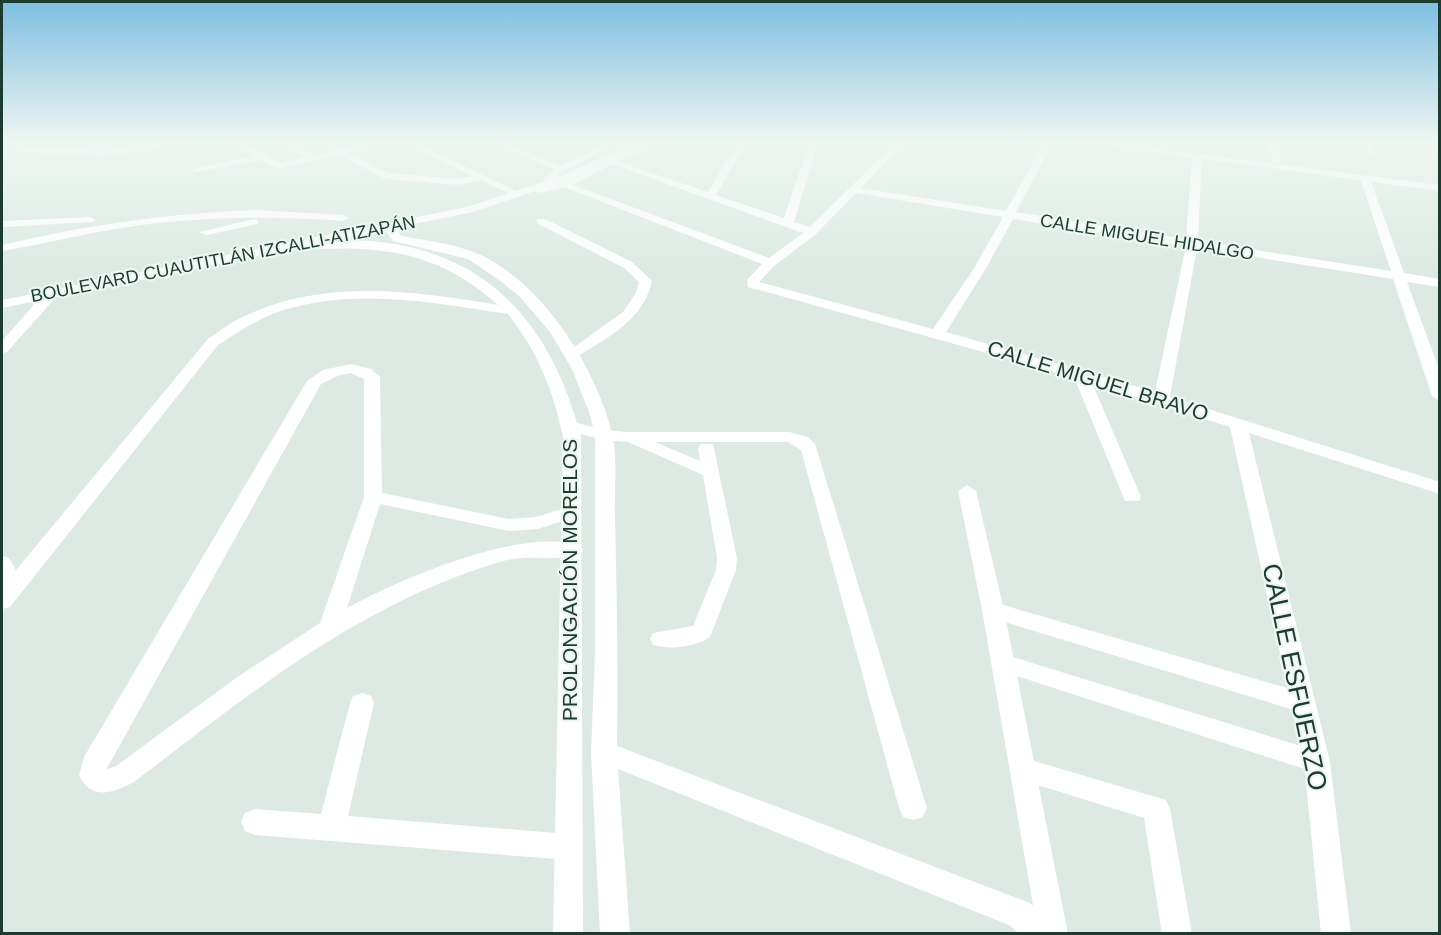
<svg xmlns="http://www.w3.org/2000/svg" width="1441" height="935" font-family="Arial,sans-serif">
<rect width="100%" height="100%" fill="#dceae3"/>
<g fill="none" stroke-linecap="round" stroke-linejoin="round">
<g fill="#fff" fill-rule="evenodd">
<path d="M 993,602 L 1304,693 L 1313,696 L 1316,703 L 1313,710 L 1304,713 L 985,616 L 982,610 L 985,604 Z"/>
<path d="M 1003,654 L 1317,751 L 1326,754 L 1330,762 L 1326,770 L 1317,773 L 995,669 L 991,663 L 995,657 Z"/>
<path d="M 1024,758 L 1166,800 L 1170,809 L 1192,934 L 1162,934 L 1144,818 L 1015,778 L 1011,770 L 1015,762 Z"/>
</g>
<g fill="#fff" fill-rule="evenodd">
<path d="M 174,141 L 200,141 L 105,156 L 18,152 L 13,149 L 18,146 L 105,150 Z"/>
<path d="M 230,141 L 241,141 L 279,163 L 306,157 L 279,141 L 290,141 L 316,155 L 331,151 L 314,141 C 326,141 331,148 341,149 C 350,150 379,141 393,141 L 348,153 L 388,173 L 458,179 L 472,176 L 400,141 L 412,141 L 525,195 L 516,197 L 481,180 L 458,185 L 386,179 L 338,155 L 278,169 L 260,160 L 193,173 L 193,169 L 253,156 Z"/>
<path d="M 489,141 L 501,141 L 566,169 L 558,171 Z"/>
<path d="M 738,141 L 747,141 L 716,195 L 784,218 L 810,141 L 819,141 L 794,222 L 810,227 L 897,141 L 906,141 L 861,188 L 1006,211 L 1045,141 L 1054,141 L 1016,212 L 1186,239 L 1192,156 L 1197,153 L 1202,156 L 1198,241 L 1391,271 L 1360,178 L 1369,176 L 1404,273 L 1440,279 L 1440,287 L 1407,282 L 1440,372 L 1440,401 L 1432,396 L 1393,279 L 1197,248 L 1170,397 L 1440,482 L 1440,494 L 1249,433 L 1330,762 L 1351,934 L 1321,934 L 1304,762 L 1230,427 L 1092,383 L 1141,497 L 1139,501 L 1125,501 L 1074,377 L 748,287 L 747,280 L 762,264 L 559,185 L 568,183 L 769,258 L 803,233 L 609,163 L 617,161 L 708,192 ZM 856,193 L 1003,217 L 973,270 L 933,329 L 759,282 L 774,266 L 816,234 ZM 1013,219 L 1186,246 L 1155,392 L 946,332 L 985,270 Z"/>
<path d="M 1267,141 L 1276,141 L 1281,164 L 1273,162 Z"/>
<path d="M 1362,141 L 1371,141 L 1375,156 L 1369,156 Z"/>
<path d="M 256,210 L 343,215 L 349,218 L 343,221 C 271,216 199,216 128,227 C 85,233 44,244 2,251 L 2,245 C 86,225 169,213 256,210 Z"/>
<path d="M 90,217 L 96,220 L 94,222 L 2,227 L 2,221 Z"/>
<path d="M 254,219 L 258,220 L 258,224 L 206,235 L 200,232 Z"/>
<path d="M 537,219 L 545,219 L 632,262 L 652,281 C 644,319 609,337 578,356 L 568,356 L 566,353 L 623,312 L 636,293 L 639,282 L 624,268 L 537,223 Z"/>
<path d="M 52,289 L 57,290 L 57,296 L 7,352 L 2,353 L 2,341 L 47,290 Z"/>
<path d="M 351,364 L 371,369 L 380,377 L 382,493 L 509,519 L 536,517 L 571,506 L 578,508 L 581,512 L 578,516 L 538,529 L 509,531 L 380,504 L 347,608 C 402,578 518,528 580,545 L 583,550 L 580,555 C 556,562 529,554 503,561 C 362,602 249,694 134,782 C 113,793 91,801 79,775 L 84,757 L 307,381 L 323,370 ZM 351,373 L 364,379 L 364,497 L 320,623 L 236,678 L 116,766 L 106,770 L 321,384 L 340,375 Z"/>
<path d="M 570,421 L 604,430 L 627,432 L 789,432 L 808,437 L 815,444 L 927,808 L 923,817 L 913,820 L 903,817 L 899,808 L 801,450 L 788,442 L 655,442 L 700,461 L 698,448 L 701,444 L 713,444 L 737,558 L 736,570 L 710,637 C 695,647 670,650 653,645 L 650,639 L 653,633 L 693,626 L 716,570 L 717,558 L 703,475 L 628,442 L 604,440 L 564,430 L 562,426 Z"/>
<path d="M 967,485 L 976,491 L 1004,610 L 1068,934 L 1038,934 L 982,610 L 958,491 Z"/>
<path d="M 2,556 L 9,558 L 24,585 L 20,590 L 13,593 L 6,590 L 2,583 Z"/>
<path d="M 362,693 L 371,696 L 374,703 L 348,816 L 569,834 L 579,838 L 583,847 L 579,856 L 569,860 L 255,835 L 245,831 L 241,822 L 245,813 L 255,809 L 321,814 L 350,703 L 353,696 Z"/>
</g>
<g fill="#fff" fill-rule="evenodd">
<path d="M 611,141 L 623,141 L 564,171 L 551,182 L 542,180 L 558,167 Z"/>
<path d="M 648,141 L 660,141 L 568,187 L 538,193 L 533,190 L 561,182 Z"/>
<path d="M 399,221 L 405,224 L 398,231 L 401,236 C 429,241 459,244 485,257 C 545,288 596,368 612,433 C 618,457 614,493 615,519 C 617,595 618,670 617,746 L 1030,903 L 1055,923 L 1059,934 L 1019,934 L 1009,925 L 618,769 L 630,934 L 600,934 L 591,752 L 595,654 L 595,435 L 589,412 L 572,369 L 550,332 L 520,297 L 502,282 L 468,259 L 393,241 L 386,231 Z"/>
<path d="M 344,240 C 476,240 549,314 581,437 L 583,934 L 553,934 L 563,437 C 553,390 538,352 508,314 C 436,303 359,288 287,309 C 262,316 240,331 218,345 L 10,607 L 2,609 L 2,587 L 208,339 C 219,332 231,322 243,317 C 324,278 413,291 498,305 C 431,245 369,245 284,251 L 278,247 L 284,243 Z"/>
</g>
<g fill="#fff" fill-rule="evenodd">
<path d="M 639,141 L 650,141 L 585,174 L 473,212 L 2,308 L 2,300 L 467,207 L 555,178 Z"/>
<path d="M 1071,141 L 1098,141 L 1440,185 L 1440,191 Z"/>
</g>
</g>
<linearGradient id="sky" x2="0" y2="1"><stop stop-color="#7dbee1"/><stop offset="0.52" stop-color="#eff6f2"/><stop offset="1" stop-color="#eff6f2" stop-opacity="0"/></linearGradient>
<rect width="1441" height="272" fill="url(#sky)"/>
<g text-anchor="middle" stroke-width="4.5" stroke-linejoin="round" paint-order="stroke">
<g font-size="18" fill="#1c3b31" stroke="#ecf7f1">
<text transform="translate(1147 237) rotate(9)" y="6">CALLE MIGUEL HIDALGO</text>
<text transform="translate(223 259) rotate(-11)" y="6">BOULEVARD CUAUTITLÁN IZCALLI-ATIZAPÁN</text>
</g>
<g font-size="21" fill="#1c3b31" stroke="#ecf7f1">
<text transform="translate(1098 381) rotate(17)" y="7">CALLE MIGUEL BRAVO</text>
<text transform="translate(570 580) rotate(-90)" y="7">PROLONGACIÓN MORELOS</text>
</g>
<g font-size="26" fill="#1c3b31" stroke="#ecf7f1">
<text transform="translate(1295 677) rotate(78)" y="9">CALLE ESFUERZO</text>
</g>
</g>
<rect width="1441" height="935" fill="none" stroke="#1c3b31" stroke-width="6"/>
</svg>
